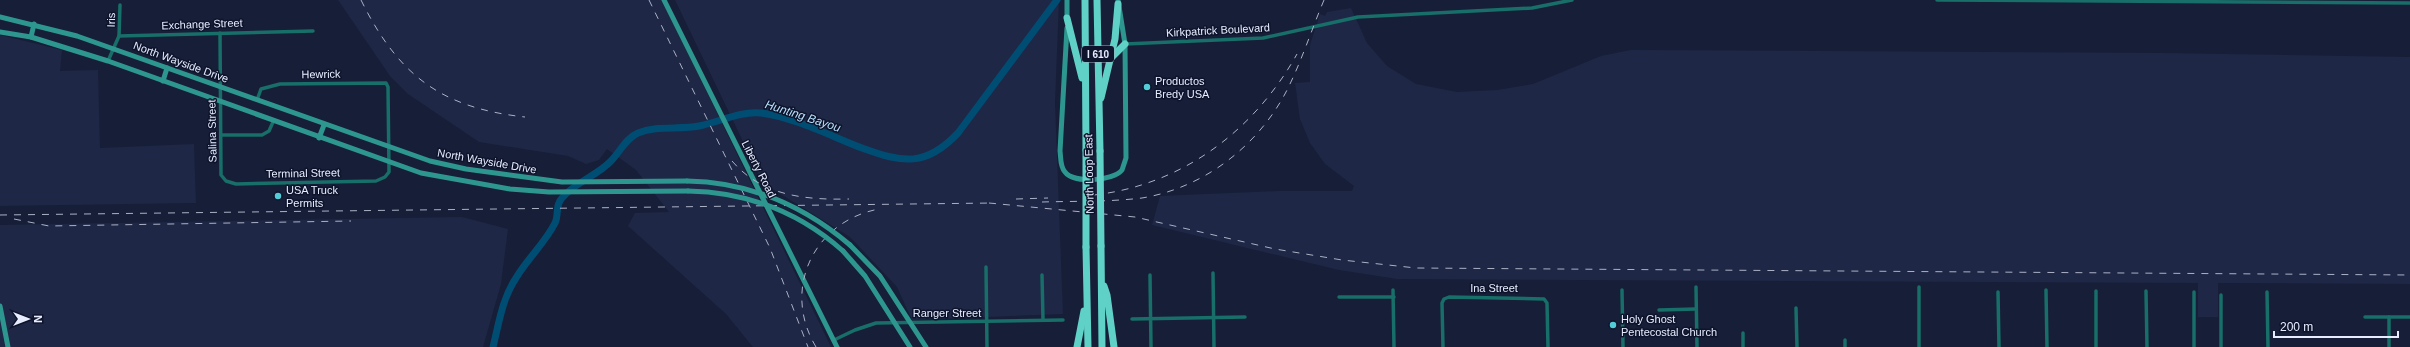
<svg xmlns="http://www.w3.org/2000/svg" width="2410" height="347" font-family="Helvetica,sans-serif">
<rect width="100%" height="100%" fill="#171e37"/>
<g fill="#1e2746">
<path d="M 338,0 L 662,0 L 831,347 L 753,347 L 726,314 L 628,226 L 635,213 L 669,212 L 636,170 L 607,149 L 599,160 L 586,164 L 568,156 L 479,142 L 408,94 L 390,76 Z"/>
<path d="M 675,0 L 1059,0 L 1055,103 L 1063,314 L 912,320 L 897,287 L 850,237 L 763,183 Z"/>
<path d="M 1351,8 L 1367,43 L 1387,66 L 1416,84 L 1457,92 L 1497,90 L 1533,84 L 1601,56 L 1631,50 L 2163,53 L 2410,57 L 2410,284 L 2218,283 L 2218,317 L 2198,317 L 2198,283 L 1397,279 L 1339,270 L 1152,225 L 1160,196 L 1280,191 L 1352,191 L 1354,186 L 1325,164 L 1310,143 L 1300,119 L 1295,83 L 1310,82 L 1310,45 L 1320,14 L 1325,16 L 1327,12 Z"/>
<path d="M 0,35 L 62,50 L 60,71 L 98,70 L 100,148 L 194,144 L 196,203 L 0,206 Z"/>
<path d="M 462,217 L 508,229 L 501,284 L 483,347 L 0,347 L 0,225 Z"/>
</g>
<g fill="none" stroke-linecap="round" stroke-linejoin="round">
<path stroke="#004d73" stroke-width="7" d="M 493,347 C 499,323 502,299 516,278 C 527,259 545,243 555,223 C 559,215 555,205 562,198 C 575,182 597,176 611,161 C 620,152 626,138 638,133 C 657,125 679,130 699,126 C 720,122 739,111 761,113 C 791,116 833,137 862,148 C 903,163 926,167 958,133 L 1057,0"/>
<g stroke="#186e68" stroke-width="3.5">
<path d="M 1937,0 L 2410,3"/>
<path d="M 220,33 L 221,175 L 226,181 L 236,184 L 376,181 L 385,177 L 389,172 L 388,87 L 386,83 L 280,84 L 261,89 L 257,100"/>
<path d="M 119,36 L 313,31"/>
<path d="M 1125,44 L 1263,38 L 1358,17 L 1532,8 L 1572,0"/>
<path d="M 108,61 L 119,36 L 120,5"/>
<path d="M 221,135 L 262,135 L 269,131 L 273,122"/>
<path d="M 986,267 L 987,347"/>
<path d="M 1213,273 L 1214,347"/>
<path d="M 1042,275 L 1043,320"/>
<path d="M 1150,275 L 1151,347"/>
<path d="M 1696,287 L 1697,347"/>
<path d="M 1919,287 L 1919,347"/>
<path d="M 1393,290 L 1394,347"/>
<path d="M 1622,290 L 1623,347"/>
<path d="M 2046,290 L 2047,347"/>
<path d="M 2096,291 L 2096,347"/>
<path d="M 2146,291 L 2147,347"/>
<path d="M 1998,292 L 1999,347"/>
<path d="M 2194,292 L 2194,347"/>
<path d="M 2267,292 L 2268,347"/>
<path d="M 2221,295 L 2221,347"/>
<path d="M 1339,297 L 1394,297"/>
<path d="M 1796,308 L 1797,347"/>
<path d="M 1659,310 L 1696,309"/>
<path d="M 2365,317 L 2410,317"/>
<path d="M 2389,317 L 2389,347"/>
<path d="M 1132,319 L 1245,317"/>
<path d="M 1743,333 L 1743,347"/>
<path d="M 834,340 L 855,330 L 876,323 L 1063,320"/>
<path d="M 1845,340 L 1845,347"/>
<path d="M 1443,347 L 1442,303 L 1444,299 L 1449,297 L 1544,299 L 1547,303 L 1548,347"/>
</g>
<g stroke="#2d978f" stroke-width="5">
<path d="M 664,0 L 837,347"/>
<path d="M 1067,0 L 1067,20"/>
<path d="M 0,17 L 77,36 L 430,161 L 466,169 L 562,182 L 687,181"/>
<path d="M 1067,28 L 1060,151 C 1061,158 1060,167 1065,172 C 1074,184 1113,181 1122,170 L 1126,158 L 1125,44 L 1118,0"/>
<path d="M 0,32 L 31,37 L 108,61 L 421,173 L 510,189 L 549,192 L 688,191"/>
<path d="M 31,37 L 34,24"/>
<path d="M 163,81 L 167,68"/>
<path d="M 319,138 L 324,125"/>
<path d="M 850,245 L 880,276 L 926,347"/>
<path d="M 843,251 L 865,276 L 910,347"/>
<path d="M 0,306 L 8,347"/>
</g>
<g stroke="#60d1c7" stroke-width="7">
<path d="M 1085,0 L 1086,150"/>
<path d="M 1097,0 L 1100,151"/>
<path d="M 1067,18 L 1082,78"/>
<path d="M 1112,57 L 1125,44"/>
<path d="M 1101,98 L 1115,39 L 1118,4"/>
<path d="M 1101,246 L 1102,347"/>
<path d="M 1086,247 L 1088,347"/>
<path d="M 1104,286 L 1107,295 L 1114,347"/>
<path d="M 1077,347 L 1084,311"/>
</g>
<g stroke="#abb2c6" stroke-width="1" stroke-dasharray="7 7" stroke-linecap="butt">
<path d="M 361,0 C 398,75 441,108 525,117"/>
<path d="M 649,0 L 770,248 L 808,347"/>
<path d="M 732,161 C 762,196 805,200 849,199"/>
<path d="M 1094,195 C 1182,185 1254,131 1297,54"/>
<path d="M 1016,199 L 1048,198"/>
<path d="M 1042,202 C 1075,201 1109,202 1142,198 C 1203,188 1257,147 1286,92 C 1301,63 1311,31 1324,0"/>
<path d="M 989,203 L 1135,217 L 1275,249 L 1342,260 L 1416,268 L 2410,275"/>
<path d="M 0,215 L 994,203"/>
<path d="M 14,219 L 49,226 L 351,221"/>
<path d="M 816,347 C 781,289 814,221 879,209"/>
</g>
<g stroke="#2d978f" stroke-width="5">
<path d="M 687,181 C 749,182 803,205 850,245"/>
<path d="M 688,191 C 747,192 799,212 843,251"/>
</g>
<g stroke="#60d1c7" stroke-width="7">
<path d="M 1086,150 L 1086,247"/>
<path d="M 1100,151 L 1101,246"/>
</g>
</g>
<g fill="#52ccd6" stroke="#0e142c" stroke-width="1.5">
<circle cx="1147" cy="87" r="4"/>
<circle cx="278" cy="196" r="4"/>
<circle cx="1613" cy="325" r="4"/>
</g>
<g text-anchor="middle" stroke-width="3" stroke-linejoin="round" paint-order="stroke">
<rect fill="#0e142c" stroke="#a6acc0" stroke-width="1" x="1082" y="46" width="32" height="16" rx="3"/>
<g font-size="10" font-weight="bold" fill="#e7edff">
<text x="1098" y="58">I 610</text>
</g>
<g font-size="11" fill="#e7edff" stroke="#0e142c">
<text transform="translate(111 20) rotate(-89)" y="4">Iris</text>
<text transform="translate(202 24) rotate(-2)" y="4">Exchange Street</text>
<text transform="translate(1218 30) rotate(-3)" y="4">Kirkpatrick Boulevard</text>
<text transform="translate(181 62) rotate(20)" y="4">North Wayside Drive</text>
<text transform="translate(321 74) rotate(-1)" y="4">Hewrick</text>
<text transform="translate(212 131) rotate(-91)" y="4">Salina Street</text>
<text transform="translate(487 161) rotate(10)" y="4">North Wayside Drive</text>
<text transform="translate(759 169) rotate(63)" y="4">Liberty Road</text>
<text transform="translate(303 173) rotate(-1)" y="4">Terminal Street</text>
<text transform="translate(1089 174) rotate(-91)" y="4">North Loop East</text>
<text x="1494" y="292">Ina Street</text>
<text x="947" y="317">Ranger Street</text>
</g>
<g font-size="11" fill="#e7edff" stroke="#0e142c" text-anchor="start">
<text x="1155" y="85">Productos<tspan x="1155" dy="13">Bredy USA</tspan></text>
<text x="286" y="194">USA Truck<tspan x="286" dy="13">Permits</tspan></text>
<text x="1621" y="323">Holy Ghost<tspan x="1621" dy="13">Pentecostal Church</tspan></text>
</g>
<g font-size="12" font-style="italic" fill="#b5defa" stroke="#0e142c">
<text transform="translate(803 116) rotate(18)" y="4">Hunting Bayou</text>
</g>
</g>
<g transform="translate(28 319) rotate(90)" stroke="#0e142c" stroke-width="3" paint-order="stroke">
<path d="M0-3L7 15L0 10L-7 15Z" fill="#e7edff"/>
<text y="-6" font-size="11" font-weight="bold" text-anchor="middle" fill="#e7edff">N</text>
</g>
<path d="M2274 331v6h124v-6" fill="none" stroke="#e7edff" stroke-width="2"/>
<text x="2280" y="331" font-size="12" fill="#e7edff" stroke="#0e142c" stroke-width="3" paint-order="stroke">200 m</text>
</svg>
